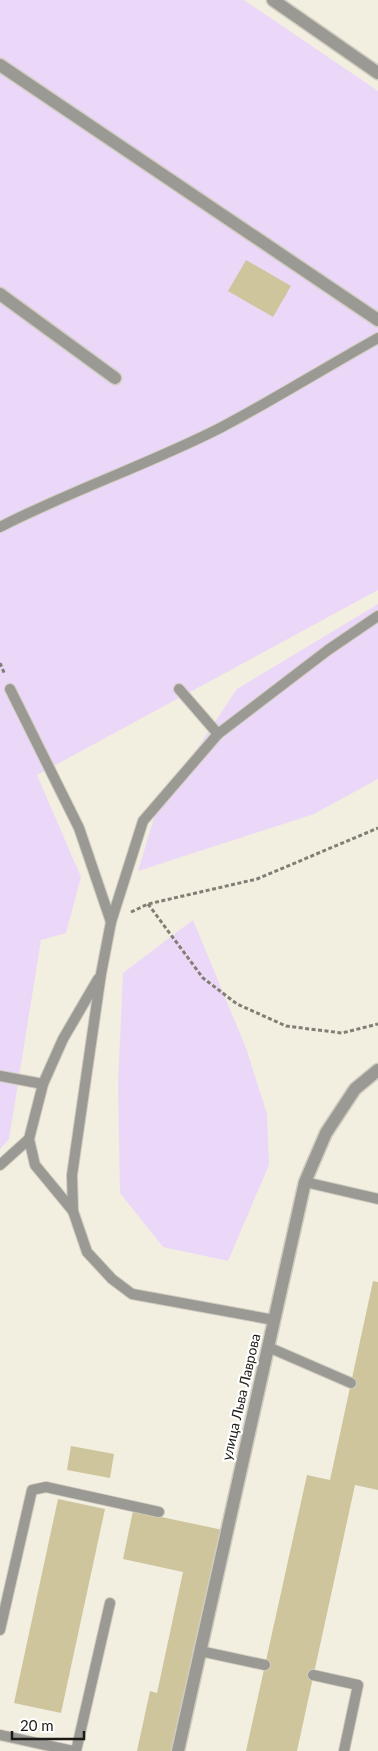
<svg xmlns="http://www.w3.org/2000/svg" width="378" height="1751" font-family="Lato,sans-serif">
<rect width="100%" height="100%" fill="#f2eee0"/>
<g fill="#ebd8f8">
<path d="M 0,0 L 244,0 L 378,91 L 378,590 L 37,775 L 81,877 L 66,933 L 41,940 L 9,1139 L 0,1149 Z"/>
<path d="M 378,604 L 378,779 L 314,814 L 138,871 L 157,808 L 237,689 Z"/>
<path d="M 193,920 L 246,1048 L 267,1114 L 269,1165 L 228,1261 L 163,1247 L 120,1193 L 118,1085 L 123,973 Z"/>
</g>
<g fill="#cfc59d">
<path d="M 246,260 L 291,286 L 273,317 L 228,291 Z"/>
<path d="M 373,1281 L 378,1282 L 378,1490 L 355,1485 L 297,1751 L 246,1751 L 307,1475 L 330,1480 Z"/>
<path d="M 71,1446 L 114,1454 L 110,1478 L 67,1470 Z"/>
<path d="M 58,1499 L 105,1509 L 61,1713 L 14,1703 Z"/>
<path d="M 133,1511 L 223,1530 L 176,1751 L 137,1751 L 150,1691 L 157,1693 L 183,1572 L 123,1559 Z"/>
</g>
<g fill="none" stroke-linecap="round" stroke-linejoin="round">
<defs>
<g id="lane">
<path d="M 0,527 C 72,490 150,464 222,427 C 275,399 326,367 378,338"/>
<path d="M 10,689 L 79,828 L 111,922"/>
<path d="M 179,689 L 218,734"/>
<path d="M 0,1076 L 43,1084"/>
<path d="M 29,1139 L 35,1165 L 73,1211"/>
<path d="M 0,1165 L 29,1139 L 43,1084 L 63,1039 L 98,979"/>
<path d="M 305,1182 L 378,1199"/>
<path d="M 274,1320 L 132,1294 L 112,1279 L 87,1252 L 73,1211 L 72,1175 L 101,974 L 111,922 L 143,821 L 218,734 L 328,650 L 378,616"/>
<path d="M 268,1347 L 351,1383"/>
<path d="M 0,1630 L 32,1490 L 46,1487 L 159,1512"/>
<path d="M 200,1651 L 265,1665"/>
<path d="M 313,1675 L 358,1685 L 344,1751"/>
<path d="M 0,1735 L 73,1751"/>
<path d="M 76,1751 L 110,1603"/>
</g>
<g id="street">
<path d="M 273,0 L 378,73"/>
<path d="M 0,65 L 378,320"/>
<path d="M 0,294 L 115,378"/>
<path d="M 178,1751 L 305,1182 L 326,1133 L 355,1089 L 378,1070"/>
</g>
</defs>
<use href="#lane" stroke="#d0ccc0" stroke-width="12"/>
<use href="#street" stroke="#d0ccc0" stroke-width="15"/>
<g stroke="#817e75" stroke-width="3" stroke-dasharray="4 2.5" stroke-linecap="butt">
<path d="M 0,663 L 5,675"/>
<path d="M 148,904 L 203,978 L 237,1004 L 286,1026 L 342,1033 L 378,1024"/>
<path d="M 131,912 L 148,904 L 257,879 L 378,828"/>
</g>
<use href="#lane" stroke="#9a9993" stroke-width="10"/>
<use href="#street" stroke="#9a9993" stroke-width="12"/>
</g>
<g text-anchor="middle" stroke-width="4.5" stroke-linejoin="round" paint-order="stroke">
<g font-size="14" fill="#1c1b16" stroke="#fff">
<text transform="translate(241 1397) rotate(-77)" y="5">улица Льва Лаврова</text>
</g>
</g>
<path d="M12 1731v8h72v-8" fill="none" stroke="#1c1b16" stroke-width="2.5"/>
<text x="20" y="1731" font-size="15" fill="#1c1b16" stroke="#ffffff" stroke-width="4" paint-order="stroke">20 m</text>
</svg>
